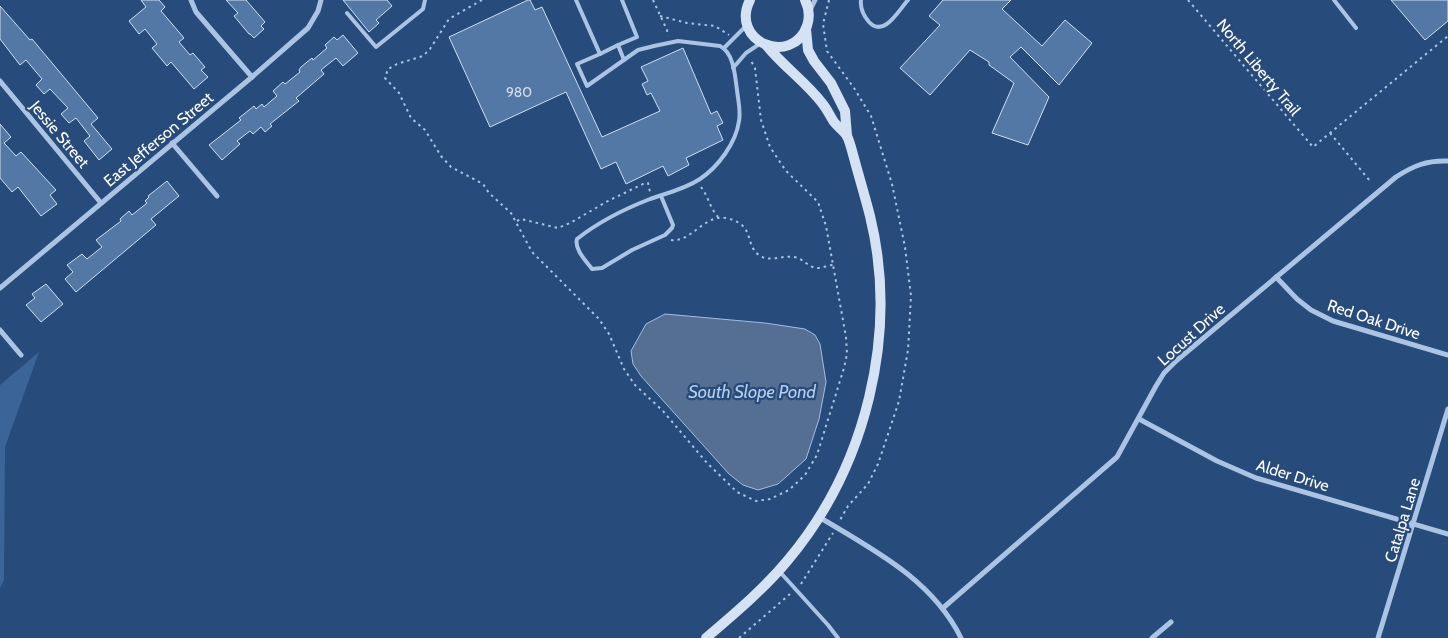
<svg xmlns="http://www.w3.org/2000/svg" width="1448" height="638" font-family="Cabin,sans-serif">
<rect width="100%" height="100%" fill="#274b7b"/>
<path fill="#3b6598" d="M 39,352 L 5,447 L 4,580 L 0,588 L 0,385 Z"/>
<path fill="#556f92" stroke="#a0bfe4" d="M 665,314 L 765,323 L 805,329 L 815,335 L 820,344 L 826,382 L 819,419 L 806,459 L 778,484 L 758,490 L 743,485 L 729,474 L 641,376 L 633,364 L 631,351 L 646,324 Z"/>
<g fill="#5478a6" stroke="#cedef3">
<path d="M 141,0 L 159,0 L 165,7 L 161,11 L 184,38 L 179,42 L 190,55 L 193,53 L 205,67 L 201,70 L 208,77 L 194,89 L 171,62 L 167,66 L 152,48 L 157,44 L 145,29 L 139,34 L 129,21 L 146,7 Z"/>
<path d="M 226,0 L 246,0 L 265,22 L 261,26 L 264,29 L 254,38 L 250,34 L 249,34 L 234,16 L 238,13 Z"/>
<path d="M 343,0 L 387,0 L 392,6 L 376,20 L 379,23 L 369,32 Z"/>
<path d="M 528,0 L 530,0 L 535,10 L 542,7 L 602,137 L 660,111 L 651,93 L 647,95 L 642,84 L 648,81 L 641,67 L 683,48 L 711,114 L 717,111 L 723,123 L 717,126 L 723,140 L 686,158 L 689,165 L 668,176 L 663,166 L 626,184 L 616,162 L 601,169 L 566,92 L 490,127 L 449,37 Z"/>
<path d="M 943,0 L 1011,0 L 1002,9 L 1042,46 L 1065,20 L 1092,43 L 1059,85 L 1021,47 L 1010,57 L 1049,97 L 1028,145 L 992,133 L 1014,83 L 989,65 L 989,62 L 970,50 L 930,95 L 900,68 L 940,25 L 929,16 Z"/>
<path d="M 1391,0 L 1448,0 L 1448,21 L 1425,40 Z"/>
<path d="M 0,6 L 30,40 L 32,39 L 98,118 L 91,124 L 112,149 L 99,160 L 84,141 L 90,136 L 76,118 L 69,123 L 61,114 L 68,108 L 50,89 L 44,94 L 36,85 L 42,79 L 26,60 L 20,65 L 0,39 Z"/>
<path d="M 343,35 L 358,53 L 343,66 L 336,58 L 321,70 L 324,74 L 296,98 L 299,101 L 270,124 L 272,126 L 265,132 L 261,127 L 253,134 L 250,131 L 237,141 L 240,144 L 222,160 L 209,145 L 241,120 L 239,118 L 254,106 L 256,109 L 262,104 L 264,107 L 277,96 L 273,91 L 283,82 L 285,84 L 300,72 L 299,70 L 301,67 L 312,58 L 313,60 L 327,48 L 325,45 L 334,37 L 337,40 Z"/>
<path d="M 0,124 L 11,137 L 4,143 L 16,156 L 21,152 L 56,190 L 50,195 L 57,204 L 41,216 L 18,187 L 12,192 L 0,178 Z"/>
<path d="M 167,181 L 179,196 L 151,219 L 156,225 L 76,292 L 65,279 L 73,272 L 67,265 L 82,254 L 87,259 L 102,247 L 96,240 L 121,221 L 120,219 L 129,211 L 132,215 L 147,203 L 145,201 L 149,197 L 148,196 Z"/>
<path d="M 46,284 L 63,304 L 41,322 L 26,305 L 35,298 L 32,294 Z"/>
</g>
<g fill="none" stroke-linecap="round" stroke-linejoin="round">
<g stroke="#abc4e4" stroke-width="2" stroke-dasharray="2.5 4" stroke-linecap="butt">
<path d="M 482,0 L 449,19 L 430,49 L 423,56 L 397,64 L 388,69 L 385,78 L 399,93 L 411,118 L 425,130 L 441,156 L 451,167 L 483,184 L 489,193 L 511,213 L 532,252 L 599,319 L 609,334 L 624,369 L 635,385 L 663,411 L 707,463 L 737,492 L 756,501 L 770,499 L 789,490 L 805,475 L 817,455 L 844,368 L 847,354 L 846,337 L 826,226 L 818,202 L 786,171 L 770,147 L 761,120 L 755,68 L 750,59"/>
<path d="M 653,0 L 667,30 L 668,36"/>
<path d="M 829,0 L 823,24 L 827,51 L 854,88 L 871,116 L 892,184 L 905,247 L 911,296 L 908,350 L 899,401 L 878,464 L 868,484 L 848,506 L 840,520"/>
<path d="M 1188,0 L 1313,147 L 1448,36"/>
<path d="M 660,16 L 687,23 L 715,26 L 729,35"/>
<path d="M 1330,133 L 1370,181"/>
<path d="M 701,187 C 708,196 710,208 718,217"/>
<path d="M 517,221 L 521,219 L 558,228 L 570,223 L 608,201 L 645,183 L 648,183 L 650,192"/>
<path d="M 671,240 C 691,243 704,214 726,218 C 757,225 743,244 760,256 C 770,262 783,255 794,257 C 803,258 808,268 818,268 C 823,268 828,265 833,265"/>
<path d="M 801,584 L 833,533"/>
<path d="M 739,638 L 790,594"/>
</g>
<g stroke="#abc4e4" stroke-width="4">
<path d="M 576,0 L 600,54 L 577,64 L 587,86 L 638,50 L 654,46 L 678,41 L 720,46 C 734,53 735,76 737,90 C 738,100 741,111 739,121 C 736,143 718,167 700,179 C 685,189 667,193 650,199 C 627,208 597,223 577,239 C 574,249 586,261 592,269 L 602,268 L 632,250 L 665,235 L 672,228 L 673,225 L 661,196"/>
<path d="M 622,0 L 637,37 L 618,45 L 624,60"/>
<path d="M 861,0 C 860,9 863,15 869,22 C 884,38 898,11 908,0"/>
<path d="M 1334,0 L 1356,28"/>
<path d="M 347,13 L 376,47 L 423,9 L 425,0"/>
<path d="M 724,48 L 745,27"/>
<path d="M 600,54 L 618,45"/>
<path d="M 733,68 L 746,53 L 761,43"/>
<path d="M 780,572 L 828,625 L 838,638"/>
</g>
<g stroke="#abc4e4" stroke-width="5">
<path d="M 191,0 L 196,12 L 252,77"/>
<path d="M 810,10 L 815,0"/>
<path d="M 0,81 L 101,203"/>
<path d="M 172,143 L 217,196"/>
<path d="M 1276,277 L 1297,299 L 1311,310 L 1333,321 L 1448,355"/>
<path d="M 0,288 L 252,77 L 308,28 L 318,11 L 321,0"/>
<path d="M 0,330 L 21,355"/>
<path d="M 1139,419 L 1217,461 L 1256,478 L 1448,534"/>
<path d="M 819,517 C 872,549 932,579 961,638"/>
<path d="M 943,608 L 1117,457 L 1156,386 L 1164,373 L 1176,361 L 1396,177 C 1413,166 1427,160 1448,161"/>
<path d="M 1152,638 L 1171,622"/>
<path d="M 1378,638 L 1448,409"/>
</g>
<g stroke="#d4e2f4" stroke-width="10">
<path d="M 750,0 C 729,42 792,67 807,26 C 810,17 809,8 805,0"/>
<path d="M 806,29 L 808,50 L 814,61 L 831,83 L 845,111 L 847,136"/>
<path d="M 706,638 C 734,614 764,589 788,560 C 866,467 899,334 870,216 C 865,196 859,177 854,158 C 852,151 850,142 847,136 C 844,131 838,127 834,122 C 830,116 827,109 822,103 C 806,82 784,67 767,46"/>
</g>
</g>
<g text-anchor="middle" stroke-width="4.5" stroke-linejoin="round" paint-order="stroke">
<g font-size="14" fill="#d4dde9">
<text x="519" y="97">980</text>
</g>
<g font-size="16" fill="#fff" stroke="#274b7b">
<text transform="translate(1259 67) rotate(50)" y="6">North Liberty Trail</text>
<text transform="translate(60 134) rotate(50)" y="6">Jessie Street</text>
<text transform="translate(158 139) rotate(-40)" y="6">East Jefferson Street</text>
<text transform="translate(1374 319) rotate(18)" y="6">Red Oak Drive</text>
<text transform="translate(1191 334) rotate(-42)" y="6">Locust Drive</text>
<text transform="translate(1293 475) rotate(17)" y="6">Alder Drive</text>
<text transform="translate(1402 520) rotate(-73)" y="6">Catalpa Lane</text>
</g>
<g font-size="18" font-style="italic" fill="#b7ceec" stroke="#274b7b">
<text x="752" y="398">South Slope Pond</text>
</g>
</g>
</svg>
